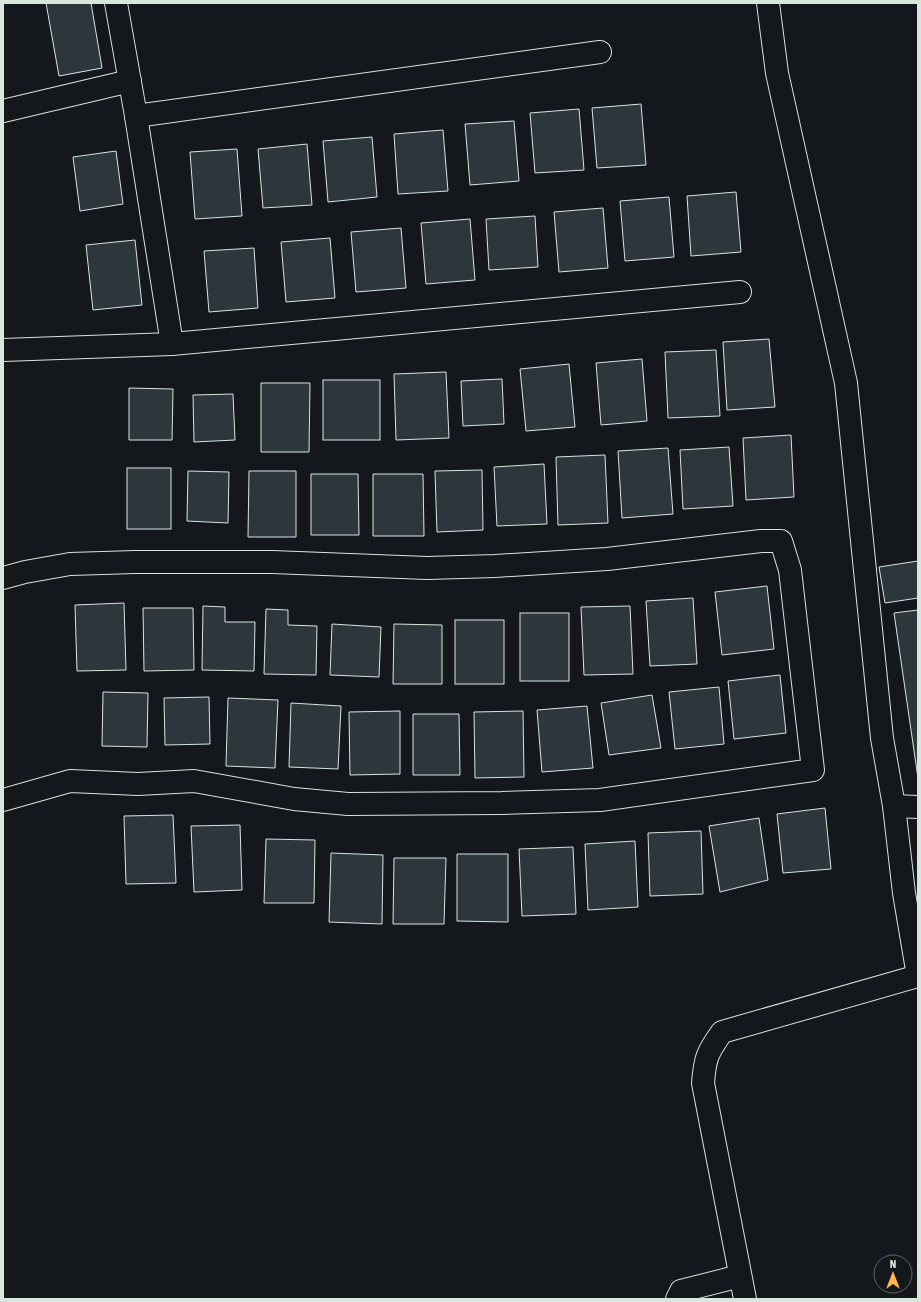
<svg xmlns="http://www.w3.org/2000/svg" width="921" height="1302" font-family="'Asap Condensed',sans-serif">
<rect width="100%" height="100%" fill="#14181c"/>
<g fill="#2c363c" stroke="#d8e6dc">
<path d="M 46,3 L 91,3 L 102,68 L 59,76 Z"/>
<path d="M 641,104 L 646,165 L 597,168 L 592,108 Z"/>
<path d="M 579,109 L 584,170 L 535,173 L 530,113 Z"/>
<path d="M 514,121 L 519,181 L 470,185 L 465,124 Z"/>
<path d="M 443,130 L 448,191 L 398,194 L 394,134 Z"/>
<path d="M 372,137 L 377,197 L 328,202 L 323,141 Z"/>
<path d="M 307,144 L 312,205 L 263,208 L 258,149 Z"/>
<path d="M 237,149 L 242,216 L 195,219 L 190,152 Z"/>
<path d="M 116,151 L 123,204 L 80,211 L 73,157 Z"/>
<path d="M 736,192 L 741,252 L 691,256 L 687,196 Z"/>
<path d="M 669,197 L 674,257 L 625,261 L 620,201 Z"/>
<path d="M 603,208 L 608,268 L 559,272 L 554,212 Z"/>
<path d="M 535,216 L 538,267 L 489,270 L 486,219 Z"/>
<path d="M 470,219 L 475,280 L 426,284 L 421,223 Z"/>
<path d="M 401,228 L 406,288 L 356,292 L 351,232 Z"/>
<path d="M 330,238 L 335,298 L 286,302 L 281,242 Z"/>
<path d="M 135,240 L 142,305 L 93,310 L 86,245 Z"/>
<path d="M 254,248 L 258,308 L 209,312 L 204,251 Z"/>
<path d="M 769,339 L 775,407 L 727,410 L 723,342 Z"/>
<path d="M 716,350 L 720,416 L 668,418 L 665,352 Z"/>
<path d="M 642,359 L 647,421 L 601,425 L 596,363 Z"/>
<path d="M 569,364 L 575,427 L 526,431 L 520,369 Z"/>
<path d="M 446,372 L 449,438 L 396,440 L 394,374 Z"/>
<path d="M 502,379 L 504,424 L 463,426 L 461,381 Z"/>
<rect x="323" y="380" width="57" height="60"/>
<path d="M 261,383 L 310,383 L 309,452 L 261,452 Z"/>
<path d="M 129,388 L 173,389 L 172,440 L 129,440 Z"/>
<path d="M 233,394 L 235,440 L 194,442 L 193,395 Z"/>
<path d="M 791,435 L 794,497 L 746,500 L 743,438 Z"/>
<path d="M 729,447 L 733,506 L 683,509 L 680,450 Z"/>
<path d="M 668,448 L 673,514 L 622,518 L 618,451 Z"/>
<path d="M 605,455 L 608,523 L 558,525 L 556,457 Z"/>
<path d="M 544,464 L 547,524 L 497,526 L 494,467 Z"/>
<rect x="127" y="468" width="44" height="61"/>
<path d="M 482,470 L 483,530 L 437,532 L 435,471 Z"/>
<path d="M 188,471 L 229,472 L 228,523 L 187,521 Z"/>
<path d="M 249,471 L 296,471 L 296,537 L 248,537 Z"/>
<path d="M 311,474 L 358,474 L 359,535 L 311,535 Z"/>
<path d="M 373,474 L 423,474 L 424,536 L 373,536 Z"/>
<path d="M 918,561 L 918,598 L 885,603 L 879,567 Z"/>
<path d="M 767,586 L 774,649 L 722,655 L 715,592 Z"/>
<path d="M 693,598 L 697,664 L 650,666 L 646,601 Z"/>
<path d="M 124,603 L 126,670 L 77,671 L 75,605 Z"/>
<path d="M 203,606 L 225,607 L 225,622 L 255,622 L 254,671 L 202,670 Z"/>
<path d="M 630,606 L 633,674 L 584,675 L 581,607 Z"/>
<path d="M 143,608 L 193,608 L 194,670 L 144,671 Z"/>
<path d="M 266,609 L 288,610 L 288,625 L 317,626 L 316,675 L 264,674 Z"/>
<path d="M 918,610 L 918,778 L 894,613 Z"/>
<rect x="520" y="613" width="49" height="68"/>
<rect x="455" y="620" width="49" height="64"/>
<path d="M 332,624 L 381,627 L 379,677 L 330,675 Z"/>
<path d="M 394,624 L 442,625 L 442,684 L 393,684 Z"/>
<path d="M 780,675 L 786,733 L 734,739 L 728,681 Z"/>
<path d="M 719,687 L 724,744 L 675,749 L 669,692 Z"/>
<path d="M 103,692 L 148,693 L 147,747 L 102,746 Z"/>
<path d="M 652,695 L 661,748 L 609,755 L 601,703 Z"/>
<path d="M 209,697 L 210,744 L 165,745 L 164,698 Z"/>
<path d="M 228,698 L 278,700 L 275,768 L 226,766 Z"/>
<path d="M 291,703 L 341,706 L 338,769 L 289,767 Z"/>
<path d="M 587,706 L 593,768 L 542,772 L 537,710 Z"/>
<path d="M 400,711 L 400,774 L 350,775 L 349,712 Z"/>
<path d="M 523,711 L 524,777 L 475,778 L 474,712 Z"/>
<path d="M 413,714 L 459,714 L 460,775 L 413,775 Z"/>
<path d="M 825,808 L 831,869 L 783,873 L 777,814 Z"/>
<path d="M 173,815 L 176,883 L 126,884 L 124,816 Z"/>
<path d="M 759,818 L 768,880 L 720,892 L 709,826 Z"/>
<path d="M 240,825 L 242,890 L 194,892 L 191,826 Z"/>
<path d="M 701,831 L 703,894 L 650,896 L 648,833 Z"/>
<path d="M 266,839 L 315,840 L 314,903 L 264,903 Z"/>
<path d="M 635,841 L 638,907 L 588,910 L 585,844 Z"/>
<path d="M 573,847 L 576,914 L 522,916 L 519,849 Z"/>
<path d="M 331,853 L 383,855 L 382,924 L 329,922 Z"/>
<path d="M 457,854 L 508,854 L 508,922 L 457,921 Z"/>
<path d="M 394,858 L 446,858 L 444,924 L 393,924 Z"/>
</g>
<g fill="none" stroke-linecap="round" stroke-linejoin="round">
<defs>
<g id="minor">
<path d="M 116,3 L 136,116 L 172,344"/>
<path d="M 768,3 L 777,73 L 846,383 L 882,738 L 894,806 L 904,893 L 918,976"/>
<path d="M 3,111 L 130,81"/>
<path d="M 136,116 L 600,52"/>
<path d="M 3,350 L 172,344 L 740,292"/>
<path d="M 3,578 L 25,572 L 70,564 L 135,562 L 272,562 L 427,568 L 495,566 L 607,559 L 761,541 L 781,541 L 790,570 L 813,770 L 600,800 L 502,803 L 348,804 L 294,799 L 194,781 L 138,784 L 70,781 L 3,800"/>
<path d="M 894,806 L 918,807"/>
<path d="M 677,1299 L 681,1291 L 740,1276"/>
<path d="M 745,1299 L 703,1083 C 705,1058 707,1053 722,1032 L 918,976"/>
</g>
</defs>
<use href="#minor" stroke="#d8e6dc" stroke-width="24"/>
<use href="#minor" stroke="#14181c" stroke-width="22"/>
</g>
<rect width="921" height="1302" fill="none" stroke="#d8e6dc" stroke-width="8"/>
<g transform="translate(893 1274)"><circle r="19" fill="#14181c" stroke="#626a69"/>
<path d="M0-3L7 15L0 10L-7 15Z" fill="#ffb74d"/>
<text y="-6" font-size="11" font-weight="bold" text-anchor="middle" fill="#d8e6dc">N</text>
</g>
</svg>
